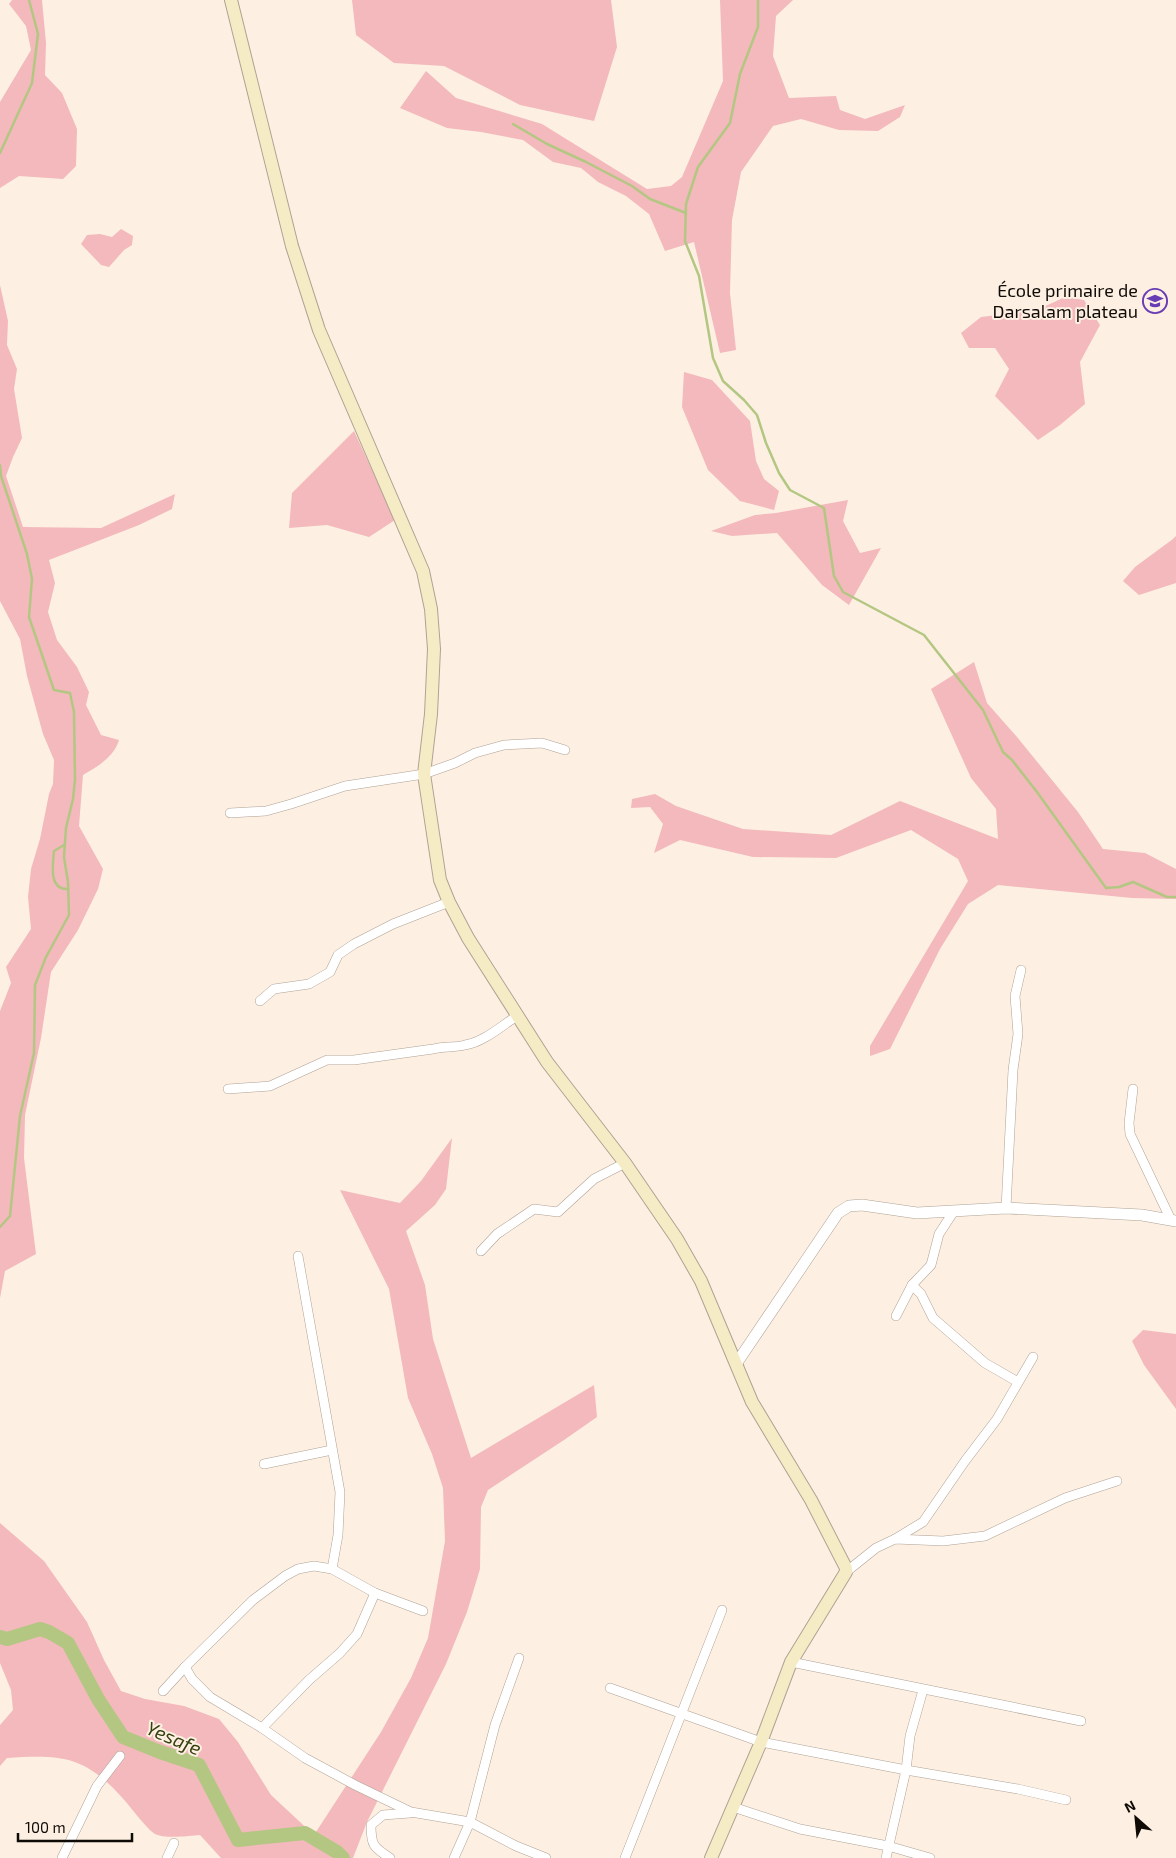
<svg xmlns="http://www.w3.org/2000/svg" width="1176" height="1858" font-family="'Exo 2',sans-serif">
<rect width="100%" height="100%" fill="#fdf0e2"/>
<g fill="#f3b9bc">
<path d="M 12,0 L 42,0 L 46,43 L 45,75 L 62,93 L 77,129 L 76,166 L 63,179 L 19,176 L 0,188 L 0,102 L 31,50 L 26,26 L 9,4 Z"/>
<path d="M 352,0 L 611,0 L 617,47 L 594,121 L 520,105 L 444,66 L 394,63 L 356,35 Z"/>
<path d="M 720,0 L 793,0 L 776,16 L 773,56 L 789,98 L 836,96 L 840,110 L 865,119 L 905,105 L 900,117 L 878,131 L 839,130 L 801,119 L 773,126 L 741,172 L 732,220 L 730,293 L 736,350 L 720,353 L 694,242 L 665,251 L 649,214 L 626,196 L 598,182 L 581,168 L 553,162 L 523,140 L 481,132 L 447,128 L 400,108 L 426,71 L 456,98 L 542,124 L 647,189 L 671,186 L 682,177 L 723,81 Z"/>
<path d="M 121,229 L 133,236 L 132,245 L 124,250 L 109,267 L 101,265 L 81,244 L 87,235 L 100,234 L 112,237 Z"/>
<path d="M 0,285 L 8,321 L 7,345 L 17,369 L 14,389 L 22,438 L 13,457 L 6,476 L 23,527 L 101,528 L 175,494 L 172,509 L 139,525 L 49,560 L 55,583 L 48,612 L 57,640 L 77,667 L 89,692 L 86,705 L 101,735 L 119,740 C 114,757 97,767 83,775 L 79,826 L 103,869 L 98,889 L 78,930 L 51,972 L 41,1038 L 25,1115 L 24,1158 L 36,1254 L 5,1271 L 0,1298 L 0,1011 L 11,983 L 6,967 L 31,929 L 28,897 L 31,869 L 40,839 L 49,794 L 53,784 L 54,760 L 43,734 L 27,676 L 20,639 L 0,601 Z"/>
<path d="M 1065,297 L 1084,300 L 1100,325 L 1080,362 L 1085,404 L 1060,425 L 1038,440 L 995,396 L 1009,369 L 995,348 L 969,348 L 961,333 L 981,317 L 1037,310 Z"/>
<path d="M 684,372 L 712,380 L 750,421 L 756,461 L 764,479 L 779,491 L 774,510 L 740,501 L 708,470 L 682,407 Z"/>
<path d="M 354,431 L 395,520 L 369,537 L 327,525 L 289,528 L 292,493 Z"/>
<path d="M 848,500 L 843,521 L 860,553 L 881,548 L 849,605 L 822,585 L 777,533 L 732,536 L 711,531 L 755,515 L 776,513 Z"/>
<path d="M 1176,536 L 1176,583 L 1139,595 L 1123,581 L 1135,567 L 1173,539 Z"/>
<path d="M 974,662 L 987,703 L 1017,737 L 1078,812 L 1103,849 L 1145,853 L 1176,869 L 1176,899 L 1132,898 L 998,885 L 968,904 L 940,949 L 890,1049 L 870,1056 L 870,1046 L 968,881 L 958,859 L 911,830 L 836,858 L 753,857 L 680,840 L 654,853 L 663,824 L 650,807 L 631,808 L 632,799 L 655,794 L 676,806 L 743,829 L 831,835 L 900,801 L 998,839 L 996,809 L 971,778 L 931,689 Z"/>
<path d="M 452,1138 L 446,1189 L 435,1205 L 406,1231 L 425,1285 L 433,1339 L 471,1458 L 594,1385 L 597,1417 L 564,1440 L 488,1490 L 481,1507 L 480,1569 L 467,1612 L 446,1664 L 367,1822 L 353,1858 L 221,1858 L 200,1835 C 189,1836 165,1839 155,1834 C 148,1830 132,1809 126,1802 C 87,1757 65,1754 7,1758 L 0,1766 L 0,1725 L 13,1710 L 11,1690 L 0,1663 L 0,1523 L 44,1561 L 87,1622 L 104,1660 L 121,1691 L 145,1699 L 184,1706 L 219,1719 L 238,1742 L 271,1795 L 314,1835 L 381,1732 L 411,1678 L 428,1638 L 445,1541 L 443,1488 L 432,1454 L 408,1398 L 389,1289 L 340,1190 L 400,1203 L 421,1181 Z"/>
<path d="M 1143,1330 L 1176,1334 L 1176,1409 L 1144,1365 L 1132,1341 Z"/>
</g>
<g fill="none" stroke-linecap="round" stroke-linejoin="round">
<g stroke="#b3c783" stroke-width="2.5">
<path d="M 758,0 L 758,27 L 740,74 L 730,123 L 698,167 L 686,204 L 685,241 L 699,276 L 713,358 L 723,381 L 744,400 L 757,415 L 766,443 L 779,473 L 790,490 L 824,508 L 834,576 L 843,592 L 924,635 L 983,710 L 1003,752 L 1012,760 L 1037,792 L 1106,888 L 1119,887 L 1133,882 L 1167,897 L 1176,897"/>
<path d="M 513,124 L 547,144 L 586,162 L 632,186 L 650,199 L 686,213"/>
<path d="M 0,153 L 32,83 L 38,34 L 29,0"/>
<path d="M 0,465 L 1,476 L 27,554 L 32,579 L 29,617 L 54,690 L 70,693 L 74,712 L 75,780 L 73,799 L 66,828 L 64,857 L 68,882 L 69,915 L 46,957 L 35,985 L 34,1053 L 20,1116 L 10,1216 L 0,1227"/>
<path d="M 64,845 L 54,851 C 53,864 48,890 68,889"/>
</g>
<path stroke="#b3c783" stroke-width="14" d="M 0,1637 L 7,1639 L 40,1629 L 49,1632 L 68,1643 L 98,1699 L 123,1737 L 160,1752 L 199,1765 L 238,1840 L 305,1833 L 337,1852 L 343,1858"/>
<defs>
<g id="minor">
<path d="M 230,813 L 266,811 L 291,804 L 345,786 L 424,774 L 455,763 L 475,753 L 504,745 L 542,743 L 565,750"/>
<path d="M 260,1001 L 274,989 L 309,984 L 330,972 L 338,955 L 354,944 L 393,924 L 449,902"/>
<path d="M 228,1089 L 270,1086 L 327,1060 L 354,1060 L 433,1049 C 445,1046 454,1048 465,1045 C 484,1042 501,1026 517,1016"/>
<path d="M 1133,1089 L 1129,1123 L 1130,1134 L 1171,1220"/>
<path d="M 1006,1208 L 1013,1070 L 1018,1034 L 1015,996 L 1021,970"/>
<path d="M 481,1251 L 497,1234 L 534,1209 L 558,1212 L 594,1179 L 625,1163"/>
<path d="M 298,1256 L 340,1492 L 338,1535 L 332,1569"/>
<path d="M 912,1285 L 921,1294 L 933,1318 L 985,1363 L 1018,1382"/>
<path d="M 896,1316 L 912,1285 L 931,1265 L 939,1234 L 954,1211"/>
<path d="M 264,1464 L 332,1450"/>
<path d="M 895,1539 L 923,1522 L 965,1461 L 997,1419 L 1033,1357"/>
<path d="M 846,1572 L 876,1548 L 895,1539 L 943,1541 L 985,1536 L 1065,1498 L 1117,1481"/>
<path d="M 791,1662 L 1081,1721"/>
<path d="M 185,1667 L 192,1679 L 210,1697 L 262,1728 L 305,1758 L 355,1785 L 411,1812 L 470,1822 L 516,1846 L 546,1858"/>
<path d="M 610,1688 L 761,1742 L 906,1770 L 1018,1789 L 1066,1800"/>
<path d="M 163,1691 L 185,1667 L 253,1600 L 285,1576 L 298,1569 L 314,1566 L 332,1569 L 375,1593 L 423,1611"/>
<path d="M 262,1728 L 309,1680 L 340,1653 L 357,1634 L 375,1593"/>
<path d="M 733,1807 L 800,1829 L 888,1846 L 930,1858"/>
<path d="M 62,1858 L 97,1786 L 120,1756"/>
<path d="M 167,1858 L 174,1843"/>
<path d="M 390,1858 C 373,1847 371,1845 371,1825 L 383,1815 L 410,1813"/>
<path d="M 454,1858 L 470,1822 L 495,1725 L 519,1658"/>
<path d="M 625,1858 L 722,1610"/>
<path d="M 886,1858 L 906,1770 L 910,1736 L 923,1690"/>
</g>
<path id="tertiary" d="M 736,1364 L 838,1213 L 849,1206 L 862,1205 L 917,1213 L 1006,1208 L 1142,1215 L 1176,1221"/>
<path id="secondary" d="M 231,0 L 292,246 L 319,330 L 423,571 L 431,609 L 434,649 L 431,714 L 424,774 L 440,880 L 449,902 L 468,938 L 547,1062 L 625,1163 L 677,1239 L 701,1281 L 752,1402 L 811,1500 L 846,1568 L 846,1572 L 791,1662 L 761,1742 L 711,1858"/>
</defs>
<use href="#minor" stroke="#afa295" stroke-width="10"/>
<use href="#tertiary" stroke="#afa295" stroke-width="12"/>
<use href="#secondary" stroke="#afa295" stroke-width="14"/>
<use href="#minor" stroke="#fff" stroke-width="9"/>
<use href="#tertiary" stroke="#fff" stroke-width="11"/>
<use href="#secondary" stroke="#f5ecc5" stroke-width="12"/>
</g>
<defs>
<symbol id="school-ring" viewBox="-11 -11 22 22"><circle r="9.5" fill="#fdf0e2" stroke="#673cb4" stroke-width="1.5"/><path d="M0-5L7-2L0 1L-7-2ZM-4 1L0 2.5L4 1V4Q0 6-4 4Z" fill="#673cb4"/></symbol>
</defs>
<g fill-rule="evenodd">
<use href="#school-ring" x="1141" y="287" width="28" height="28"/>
</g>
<g text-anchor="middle" stroke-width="4" stroke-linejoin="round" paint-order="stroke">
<g font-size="18" fill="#0f0a06" stroke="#fdf0e2" text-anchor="end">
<text x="1138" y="297">École primaire de<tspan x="1138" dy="21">Darsalam plateau</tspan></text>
</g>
<g font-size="19" font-style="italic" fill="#34400d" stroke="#fdf0e2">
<text transform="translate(174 1738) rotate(23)" y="7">Yesafe</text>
</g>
</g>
<g transform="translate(1136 1818) rotate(333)" stroke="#fdf0e2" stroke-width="4" paint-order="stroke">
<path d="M0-4L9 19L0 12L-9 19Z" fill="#0f0a06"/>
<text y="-8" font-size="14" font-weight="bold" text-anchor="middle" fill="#0f0a06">N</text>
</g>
<path d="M18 1833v8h114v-8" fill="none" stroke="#0f0a06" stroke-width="2.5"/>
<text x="25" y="1833" font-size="15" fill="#0f0a06" stroke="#fdf0e2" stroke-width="4" paint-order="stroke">100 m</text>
</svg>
